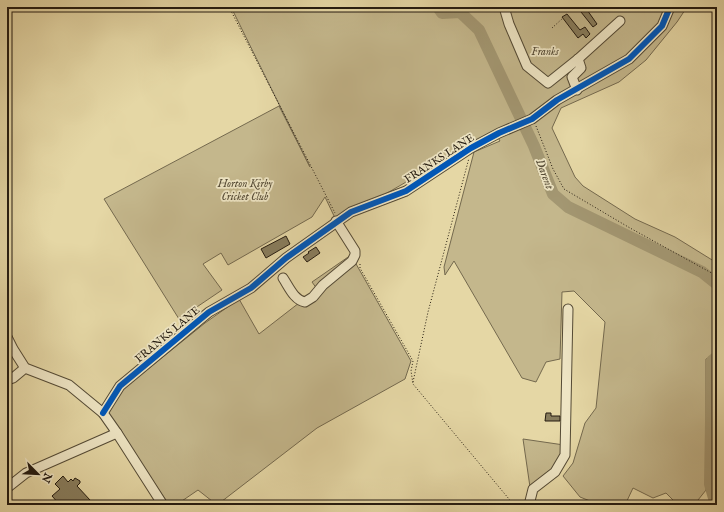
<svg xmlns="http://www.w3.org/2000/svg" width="724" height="512" font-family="'IM FELL English',serif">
<rect width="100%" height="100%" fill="#e5d7a5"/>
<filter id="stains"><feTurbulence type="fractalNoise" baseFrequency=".005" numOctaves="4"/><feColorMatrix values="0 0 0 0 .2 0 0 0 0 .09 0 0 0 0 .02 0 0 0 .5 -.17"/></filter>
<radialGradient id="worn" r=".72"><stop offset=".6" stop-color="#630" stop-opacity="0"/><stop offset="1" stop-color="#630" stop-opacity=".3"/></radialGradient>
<g fill="#c4b78c" stroke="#74694e">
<path d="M 231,7 L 687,7 L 677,22 L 646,60 L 619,82 L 561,108 L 552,128 L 575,177 L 583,186 L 635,219 L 675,237 L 717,263 L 717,354 L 706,359 L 706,490 L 694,505 L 678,505 L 666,493 L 653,498 L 633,488 L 625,505 L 600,505 L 580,497 L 563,476 L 573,463 L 585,423 L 596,408 L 605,322 L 574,291 L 562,292 L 560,359 L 546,362 L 536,382 L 522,378 L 454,261 L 445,275 L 444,267 L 474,152 L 500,141 L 494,131 L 382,196 L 335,218 L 325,197 L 312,217 L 228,265 L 221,253 L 203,264 L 222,290 L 179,319 L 104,199 L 279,106 L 310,167 Z"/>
<path d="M 351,255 L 411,361 L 405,379 L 317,428 L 217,505 L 198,490 L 176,505 L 169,505 L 108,413 L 122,390 L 205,323 L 239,299 L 259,334 L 317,289 L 312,282 Z"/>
<path d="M 716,363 L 717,363 L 717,490 L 716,489 Z"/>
<path d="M 523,439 L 564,445 L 559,465 L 530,487 Z"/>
</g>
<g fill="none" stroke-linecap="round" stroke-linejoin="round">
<g stroke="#a39772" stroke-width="12">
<path d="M 438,7 L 442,13 L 460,12 L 479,30 L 534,146 L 553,194 L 568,207 L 702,272 L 717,284"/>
<path d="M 716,505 L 710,484 L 712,361 L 717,357"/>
</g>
</g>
<g fill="#887d5d" stroke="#241b10">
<path d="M 577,7 L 585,7 L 597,24 L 593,27 Z"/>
<path d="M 567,14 L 580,30 L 585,27 L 590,34 L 586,38 L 583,34 L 578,38 L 562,17 Z"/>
<path d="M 286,236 L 290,244 L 266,258 L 261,249 Z"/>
<path d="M 316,247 L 320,253 L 307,262 L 303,257 L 309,253 L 308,252 Z"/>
<path d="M 546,413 L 551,413 L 551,416 L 560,416 L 560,421 L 545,421 Z"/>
<path d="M 63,476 L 68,482 L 71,479 L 73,481 L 75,478 L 80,481 L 80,483 L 77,486 L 90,500 L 85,505 L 60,505 L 52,496 L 60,489 L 55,484 Z"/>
</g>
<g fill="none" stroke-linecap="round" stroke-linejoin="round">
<defs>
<g id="minor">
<path d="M 504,7 L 509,24 L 527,66 L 548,83 L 578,59 L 620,21"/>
<path d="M 577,90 L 572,77 L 581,68 L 578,59"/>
<path d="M 283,278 C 289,287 294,300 305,302 L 313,297 L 323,285 L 352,261 L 355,255 L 355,251 L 336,221"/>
<path d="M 7,337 L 13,349 L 25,368 L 69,385 L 103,413 L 117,433 L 163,505"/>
<path d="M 7,380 L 13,378 L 25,368"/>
<path d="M 103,413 L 120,386 L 209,312 L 251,288 L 286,258 L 351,212 L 406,191 L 471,148 L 499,133 L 532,119 L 557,100 L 629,59 L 662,26 L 670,7"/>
<path d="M 7,488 L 26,473 L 117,433"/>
<path d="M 529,505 L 533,489 L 555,472 L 565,455 L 568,309"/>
</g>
</defs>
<use href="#minor" stroke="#544a35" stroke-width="11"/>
<g stroke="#241b10" stroke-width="1" stroke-dasharray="1 2" stroke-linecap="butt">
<path d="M 229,7 L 335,213"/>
<path d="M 552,28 L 563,18"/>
<path d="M 536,126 L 553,169 L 564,189 L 630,228 L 717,276"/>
<path d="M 360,264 L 360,268 L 413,361 L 411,371 L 413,384 L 514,505"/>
<path d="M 413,382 L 428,312 L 469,158"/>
</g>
<use href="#minor" stroke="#eee5c4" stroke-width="9"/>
<defs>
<path id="cycleway" d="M 103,413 L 120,386 L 209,312 L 251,288 L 286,258 L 351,212 L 406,191 L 471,148 L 499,133 L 532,119 L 557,100 L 629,59 L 662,26 L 670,7"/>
</defs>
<use href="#cycleway" stroke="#eee5c4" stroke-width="8"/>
<use href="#cycleway" stroke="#0057b8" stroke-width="6"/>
</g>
<g text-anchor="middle" stroke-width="3.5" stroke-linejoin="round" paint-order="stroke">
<g font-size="11" font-style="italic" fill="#544a35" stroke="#eee5c4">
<text x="545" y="55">Franks</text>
<text x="245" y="187">Horton Kirby<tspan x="245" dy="13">Cricket Club</tspan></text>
</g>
<g font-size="11" fill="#241b10" stroke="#eee5c4">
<text transform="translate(439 158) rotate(-33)" y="4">FRANKS LANE</text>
<text transform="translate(167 334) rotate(-40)" y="4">FRANKS LANE</text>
</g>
<g font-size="12" font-style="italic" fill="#574d37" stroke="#eee5c4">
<text transform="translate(545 174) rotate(69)" y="4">Darent</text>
</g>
</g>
<rect width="724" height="512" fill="none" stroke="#e5d7a5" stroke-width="24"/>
<rect x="8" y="8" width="708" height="496" fill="none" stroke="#241b10" stroke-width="2"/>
<rect x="12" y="12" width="700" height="488" fill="none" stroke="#241b10"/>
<g transform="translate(38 474) rotate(114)" stroke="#eee5c4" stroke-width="3" paint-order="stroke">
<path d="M0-3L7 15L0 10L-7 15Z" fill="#241b10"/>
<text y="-6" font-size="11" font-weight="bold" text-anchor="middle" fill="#241b10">N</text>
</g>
<rect width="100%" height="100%" filter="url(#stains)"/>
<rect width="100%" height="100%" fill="url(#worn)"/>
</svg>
